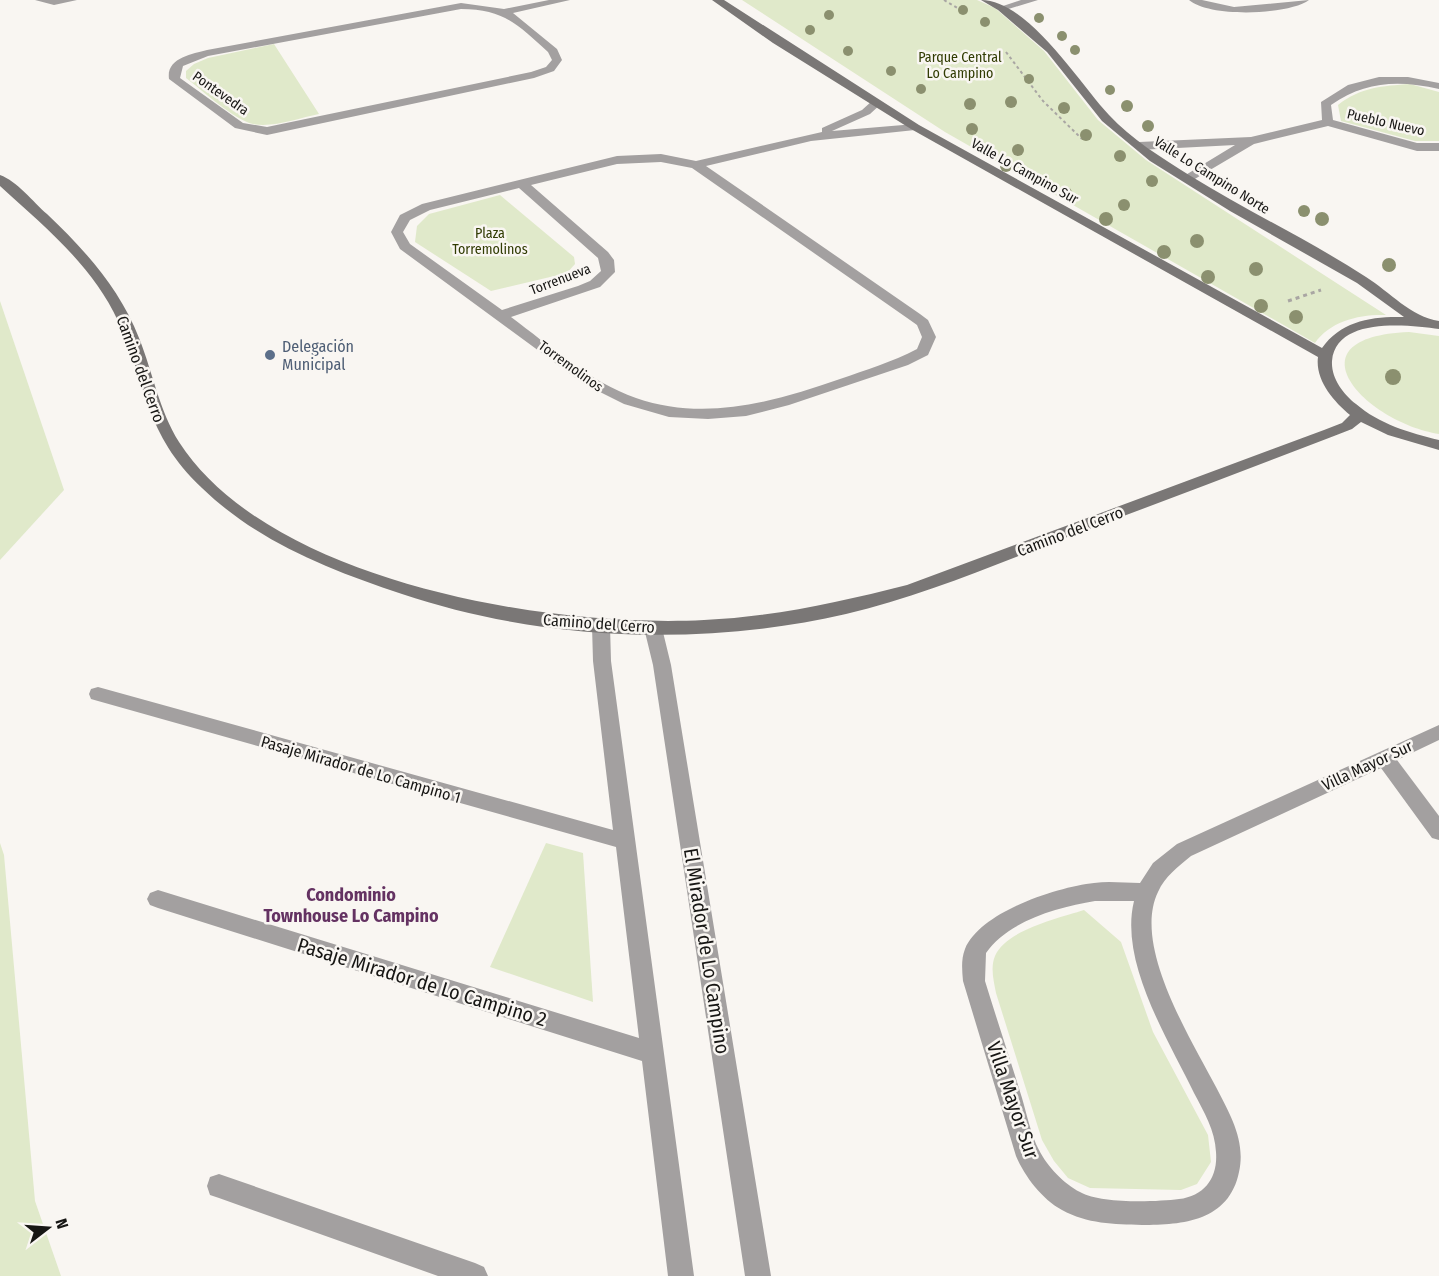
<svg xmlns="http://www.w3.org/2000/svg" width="1439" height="1276" font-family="'Fira Sans Condensed',sans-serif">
<rect width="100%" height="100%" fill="#f9f6f2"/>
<g fill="#e0e9ca">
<path d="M 742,0 L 977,0 L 995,8 L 1044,51 L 1098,120 L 1146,160 L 1386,315 C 1360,314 1330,321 1315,343 L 945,132 Z"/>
<path d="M 274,44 L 319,114 C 299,118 273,128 253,124 C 234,120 202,90 186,78 L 186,71 L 194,64 L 208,58 Z"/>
<path d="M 1410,84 L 1439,92 L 1439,141 L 1415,141 L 1341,121 L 1338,105 C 1361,87 1382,86 1410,84 Z"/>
<path d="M 500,195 L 574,257 L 575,264 L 567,273 L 491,291 L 415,242 L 417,226 L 429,214 Z"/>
<path d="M 0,301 L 64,490 L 0,560 Z"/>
<path d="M 1409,332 L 1439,336 L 1439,434 C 1364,422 1286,337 1409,332 Z"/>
<path d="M 0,843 L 4,855 L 35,1201 L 61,1276 L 0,1276 Z"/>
<path d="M 546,843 L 583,853 L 593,1002 L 490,967 Z"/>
<path d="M 1084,910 L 1121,942 L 1153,1032 L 1208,1135 L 1211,1162 L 1197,1184 L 1181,1190 L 1090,1188 L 1068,1178 L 1054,1161 L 1042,1140 L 996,993 C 994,982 990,968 995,956 C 1006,930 1059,918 1084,910 Z"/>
</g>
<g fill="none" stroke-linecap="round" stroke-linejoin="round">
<g stroke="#a9a6a3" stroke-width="2" stroke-dasharray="3 3" stroke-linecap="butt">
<path d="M 944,0 L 959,9"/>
<path d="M 1006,52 L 1043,101 L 1082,139"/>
</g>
<path stroke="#a9a6a3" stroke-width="3" stroke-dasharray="4 4" stroke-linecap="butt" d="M 1288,301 L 1321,290"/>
<g fill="#a3a0a0" fill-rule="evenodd">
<path d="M 35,0 L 77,0 L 54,5 Z"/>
<path d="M 549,0 L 570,0 L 513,13 L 557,49 L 562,60 L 554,71 L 534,78 L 267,135 L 235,128 L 169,79 C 166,58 192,54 207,50 L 461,3 L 504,9 ZM 461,9 C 504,9 518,25 548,52 L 552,60 L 546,67 L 531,72 L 267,127 L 243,123 L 180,78 L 183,66 L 208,56 Z"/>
<path d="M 1021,0 L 1038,0 L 1002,11 L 997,8 Z"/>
<path d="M 1189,0 L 1202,0 L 1234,7 L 1309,0 C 1289,15 1210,18 1189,0 Z"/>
<path d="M 1379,77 L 1408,77 L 1439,83 L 1439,89 C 1399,80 1365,81 1331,105 L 1333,120 L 1417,143 L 1439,143 L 1439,151 L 1417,151 L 1328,126 L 1254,144 L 1188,183 L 1182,179 L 1184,176 L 1235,145 L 1139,150 L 1133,146 L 1139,142 L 1251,137 L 1322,120 L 1321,102 L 1348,85 Z"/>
<path d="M 872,101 L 882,103 L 870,114 L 832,131 L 915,124 L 921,127 L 915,130 L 811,141 L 706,166 L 920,314 L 928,320 L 936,337 L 928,355 L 908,365 L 789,405 L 746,416 L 708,419 L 669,417 L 624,404 L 584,384 L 400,249 L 391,232 L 400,215 L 422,204 L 617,156 L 661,154 L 696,161 L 822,132 L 822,128 L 862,110 ZM 661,162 L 692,168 L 910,320 L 917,325 L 922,337 L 917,349 C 892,362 866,370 840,379 C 774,402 705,422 636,398 C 590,382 550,346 511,317 L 600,287 L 615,272 L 614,260 L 608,252 L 531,185 L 617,164 ZM 519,188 L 598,258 L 601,271 L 590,281 L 578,286 L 502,310 L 410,244 L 403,232 L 410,220 L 430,210 Z"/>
<path d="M 601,620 L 607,621 L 610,626 L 611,661 L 694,1276 L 668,1276 L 642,1061 L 158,908 L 150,905 L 147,899 L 150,893 L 158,890 L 639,1038 L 616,847 L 98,701 L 91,699 L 89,694 L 91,689 L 98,687 L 613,830 L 593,661 L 592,626 L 595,621 Z"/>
<path d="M 653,622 L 659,623 L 662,628 L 671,665 L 771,1276 L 745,1276 L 653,665 L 644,628 L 647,623 Z"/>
<path d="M 1439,725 L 1439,740 L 1397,760 L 1439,816 L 1439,840 L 1432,838 L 1381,768 L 1191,856 C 1178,867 1165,876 1158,892 C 1132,946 1191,1039 1216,1087 C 1230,1114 1246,1141 1239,1172 C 1229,1221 1183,1225 1142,1225 C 1114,1224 1087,1224 1062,1210 C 1042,1199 1025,1177 1016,1156 L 963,981 C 962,970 961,959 965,949 C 980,912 1057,887 1094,883 C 1109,881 1125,883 1140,883 L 1153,863 L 1177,844 ZM 1095,901 L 1134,901 C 1119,962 1168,1039 1194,1093 C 1204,1112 1215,1130 1216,1152 C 1218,1177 1205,1196 1179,1199 C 1155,1202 1101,1204 1080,1192 C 1064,1184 1047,1166 1039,1150 C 1031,1135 1027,1115 1022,1098 C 1010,1059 997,1020 985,981 L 986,953 C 1008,921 1058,907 1095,901 Z"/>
<path d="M 219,1174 L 475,1263 L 484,1267 L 488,1276 L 438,1276 L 219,1198 L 210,1195 L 207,1186 L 210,1177 Z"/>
</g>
<path fill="#7a7776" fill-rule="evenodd" d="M 712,0 L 724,0 L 919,125 L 1322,348 C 1341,321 1372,316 1404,317 L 1357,283 L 1230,211 L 1150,161 L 1102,121 L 1047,52 L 998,10 L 981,0 C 1028,0 1079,83 1109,115 C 1131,139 1162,158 1189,175 C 1247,211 1309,240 1366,277 C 1390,292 1411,317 1439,321 L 1439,329 C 1409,325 1336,316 1332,361 C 1331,378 1343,394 1356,404 C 1379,424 1410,433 1439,440 L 1439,450 L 1388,435 L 1361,422 L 1352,429 L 1334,436 C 1241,472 1148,507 1054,542 C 985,569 917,597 846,614 C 702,647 542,641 402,594 C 329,570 258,542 202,488 C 144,433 148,387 118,321 C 93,266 44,226 0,186 L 0,175 C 17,181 33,202 47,214 C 85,250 120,289 139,338 C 153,373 159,410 179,442 C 270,583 550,628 704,620 C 773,617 840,602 907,585 L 1324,430 L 1342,423 L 1350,415 C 1333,401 1315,380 1318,357 L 911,129 L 773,43 Z"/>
</g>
<g fill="#8b906f">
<circle cx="963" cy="10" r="5"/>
<circle cx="829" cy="15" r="5"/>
<circle cx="1039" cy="18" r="5"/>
<circle cx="985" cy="22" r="5"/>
<circle cx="810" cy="30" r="5"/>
<circle cx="1062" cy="36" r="5"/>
<circle cx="1075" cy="50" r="5"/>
<circle cx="848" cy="51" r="5"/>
<circle cx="891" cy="71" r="5"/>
<circle cx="1029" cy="79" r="5"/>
<circle cx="921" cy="89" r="5"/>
<circle cx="1110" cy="90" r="5"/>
<circle cx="1011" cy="102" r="6"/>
<circle cx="970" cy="104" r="6"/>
<circle cx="1127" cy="106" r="6"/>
<circle cx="1064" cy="108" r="6"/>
<circle cx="1148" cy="126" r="6"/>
<circle cx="972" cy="129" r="6"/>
<circle cx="1086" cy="135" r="6"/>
<circle cx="1018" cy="150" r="6"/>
<circle cx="1120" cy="156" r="6"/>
<circle cx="1006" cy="166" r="6"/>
<circle cx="1152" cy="181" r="6"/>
<circle cx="1066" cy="193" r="6"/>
<circle cx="1124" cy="205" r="6"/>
<circle cx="1304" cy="211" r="6"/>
<circle cx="1106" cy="219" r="7"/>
<circle cx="1322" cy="219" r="7"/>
<circle cx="1197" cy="241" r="7"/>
<circle cx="1164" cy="252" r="7"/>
<circle cx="1389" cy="265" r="7"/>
<circle cx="1256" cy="269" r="7"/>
<circle cx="1208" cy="277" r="7"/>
<circle cx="1261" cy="306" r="7"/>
<circle cx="1296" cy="317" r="7"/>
<circle cx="1393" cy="377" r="8"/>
</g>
<circle fill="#5c6f8a" stroke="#f9f6f2" stroke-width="2" cx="270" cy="355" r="6"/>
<g text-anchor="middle" stroke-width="5" stroke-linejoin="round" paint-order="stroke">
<g font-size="14" fill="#313c03" stroke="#f9f6f2">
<text x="960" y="62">Parque Central<tspan x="960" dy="16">Lo Campino</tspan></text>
<text x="490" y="238">Plaza<tspan x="490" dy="16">Torremolinos</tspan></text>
</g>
<g font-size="14" fill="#171614" stroke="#f9f6f2">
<text transform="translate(221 93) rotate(35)" y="5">Pontevedra</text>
<text transform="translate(1386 122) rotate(13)" y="5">Pueblo Nuevo</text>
<text transform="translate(1025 171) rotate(29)" y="5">Valle Lo Campino Sur</text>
<text transform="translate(1212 175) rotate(32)" y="5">Valle Lo Campino Norte</text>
<text transform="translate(560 279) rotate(-21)" y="5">Torrenueva</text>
<text transform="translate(571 366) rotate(36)" y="5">Torremolinos</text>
</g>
<g font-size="16" fill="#4e5e75" stroke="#f9f6f2" text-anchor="start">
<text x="282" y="352">Delegación<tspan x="282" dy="18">Municipal</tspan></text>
</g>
<g font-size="16" fill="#171614" stroke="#f9f6f2">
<text transform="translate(141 369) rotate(70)" y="6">Camino del Cerro</text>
<text transform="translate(1070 531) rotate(-21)" y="6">Camino del Cerro</text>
<text transform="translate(599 623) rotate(4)" y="6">Camino del Cerro</text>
<text transform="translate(1367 765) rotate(-25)" y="6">Villa Mayor Sur</text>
<text transform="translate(361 769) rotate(16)" y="6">Pasaje Mirador de Lo Campino 1</text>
</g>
<g font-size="18" font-weight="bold" fill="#643262" stroke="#f9f6f2">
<text x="351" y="901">Condominio<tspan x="351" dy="21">Townhouse Lo Campino</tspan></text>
</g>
<g font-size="20" fill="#171614" stroke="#f9f6f2">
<text transform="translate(707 951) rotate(81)" y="7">El Mirador de Lo Campino</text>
<text transform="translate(422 982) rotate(17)" y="7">Pasaje Mirador de Lo Campino 2</text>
<text transform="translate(1013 1100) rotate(71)" y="7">Villa Mayor Sur</text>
</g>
</g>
<g transform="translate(48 1228) rotate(73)" stroke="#f9f6f2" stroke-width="4.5" paint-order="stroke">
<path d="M0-4.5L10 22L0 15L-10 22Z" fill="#171614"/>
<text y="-9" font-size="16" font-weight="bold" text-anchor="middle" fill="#171614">N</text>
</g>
</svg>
